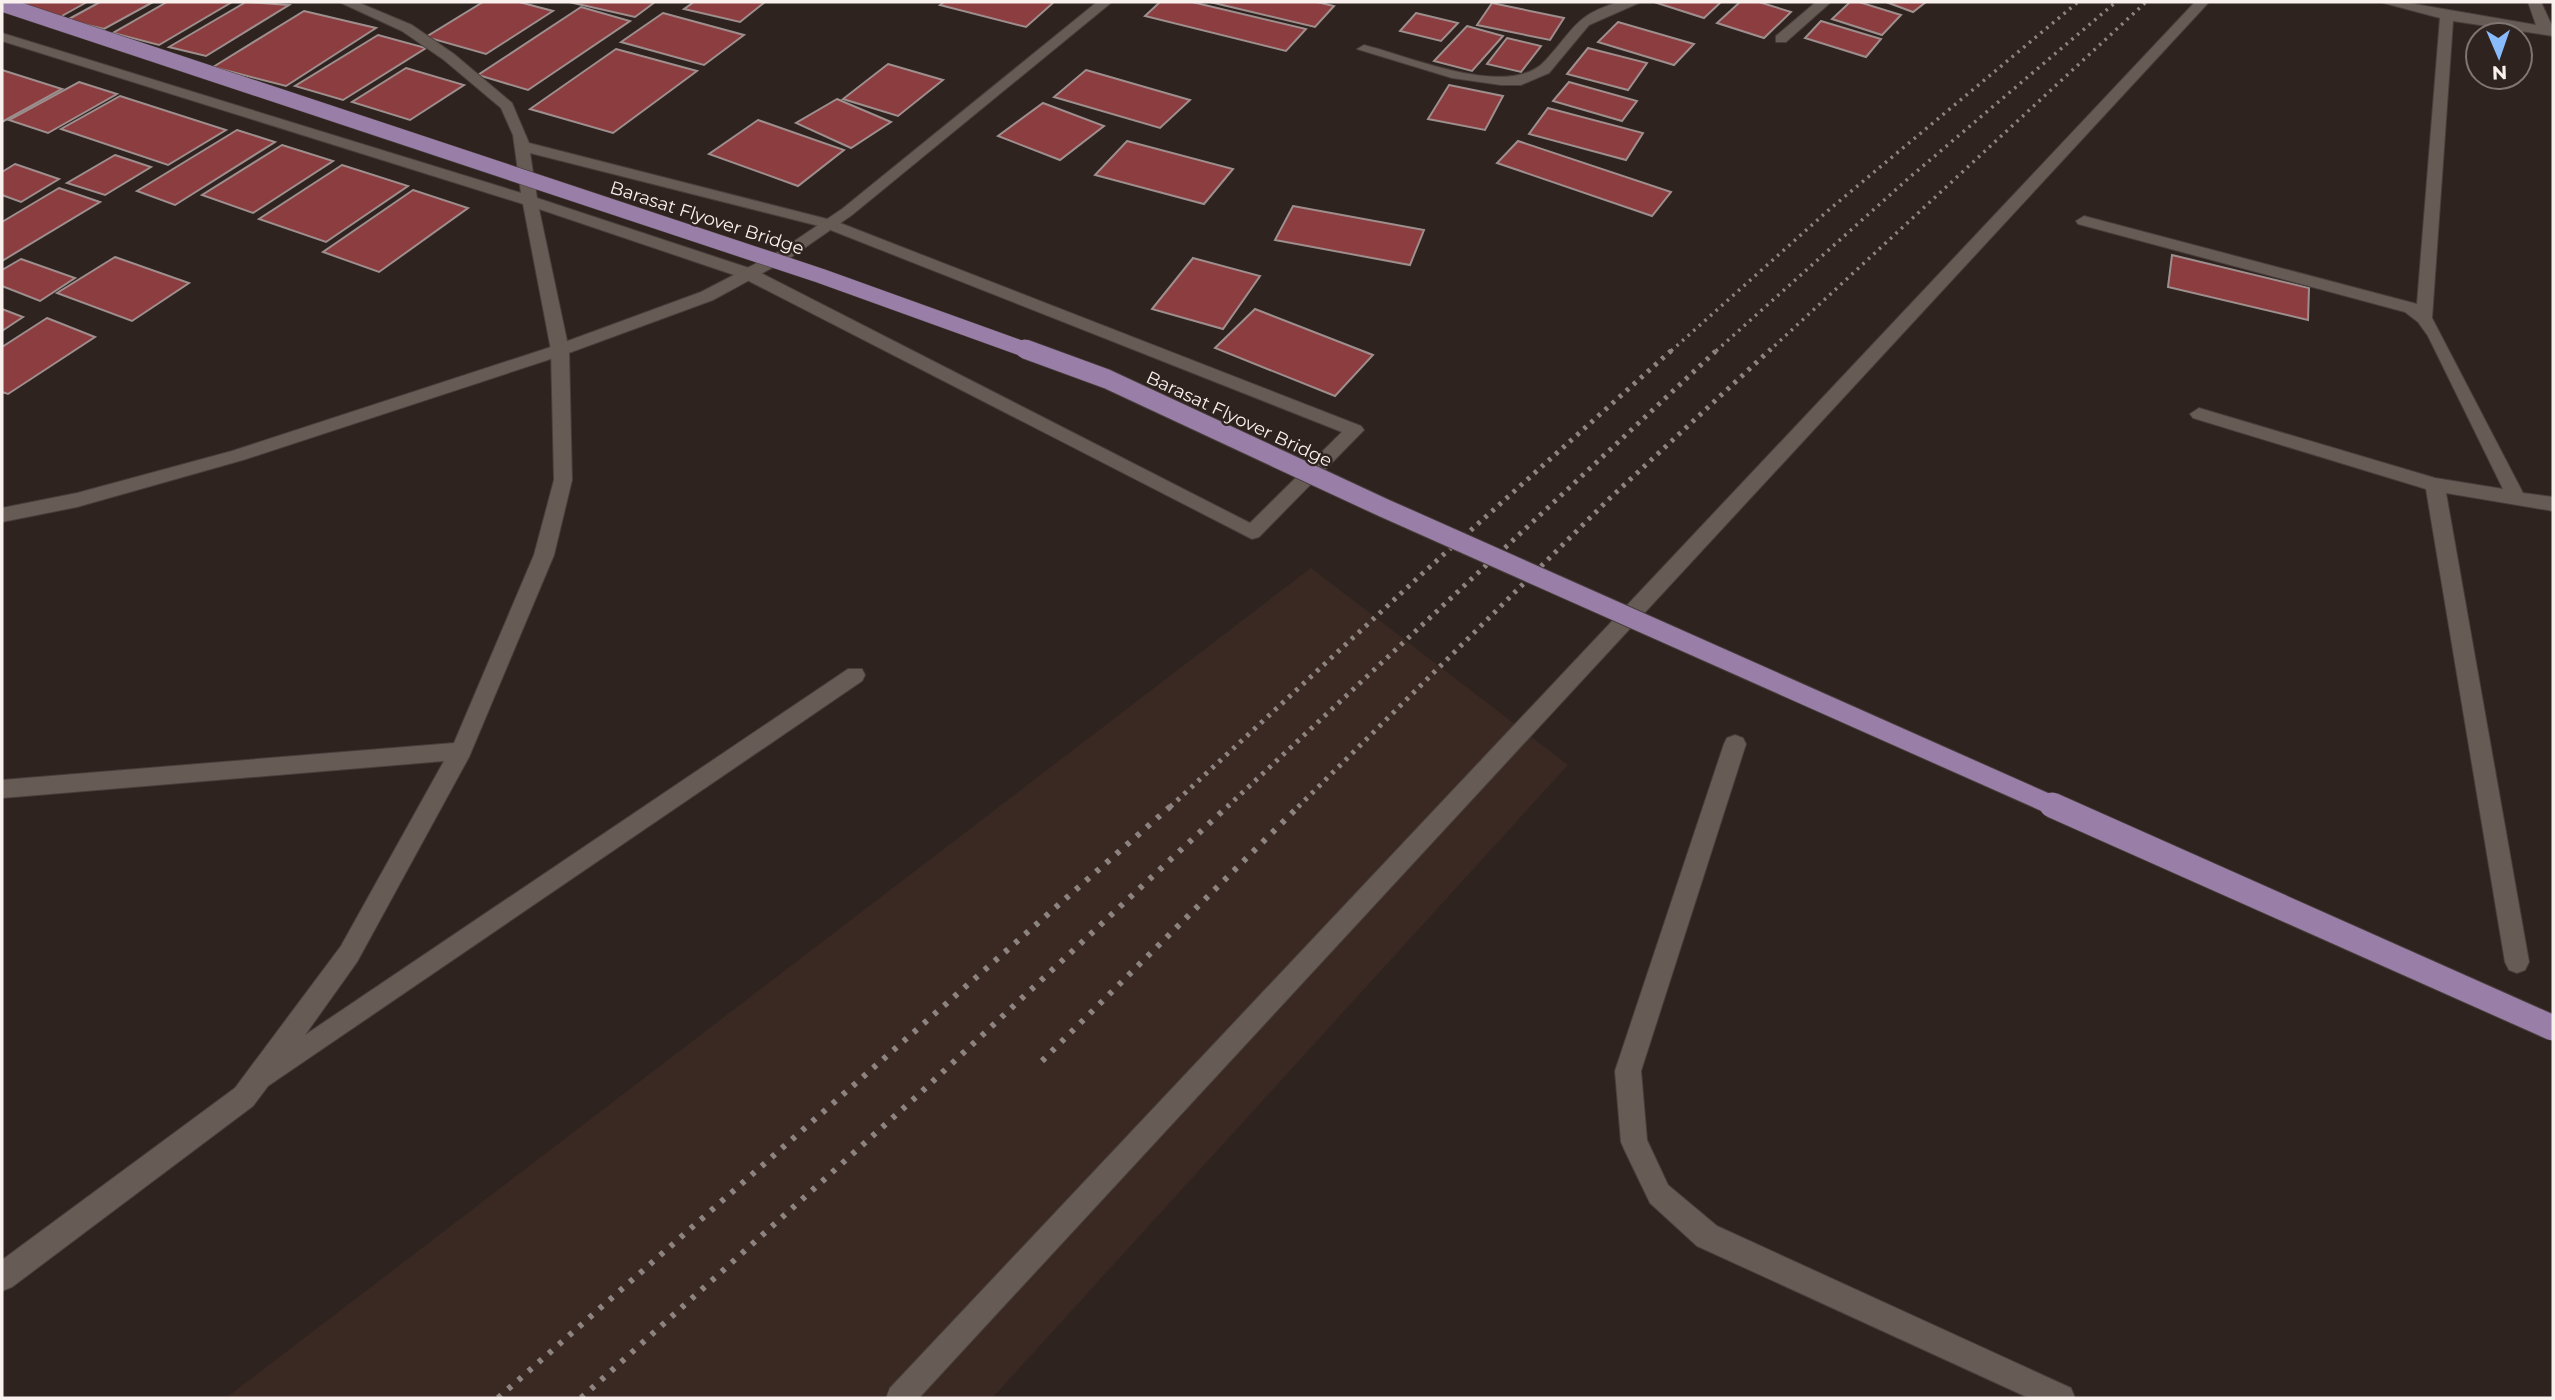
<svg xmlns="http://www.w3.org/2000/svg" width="2555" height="1400" font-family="Montserrat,sans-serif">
<rect width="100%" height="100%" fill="#2e231f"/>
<path fill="#3a2922" d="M 1311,568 L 1568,765 L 992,1398 L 226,1398 Z"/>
<g fill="#8c3d3f" stroke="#9e8f8e" stroke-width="2">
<path d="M 18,2 L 87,2 L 60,17 Z"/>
<path d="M 100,2 L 153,2 L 104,29 L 67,20 Z"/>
<path d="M 167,2 L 232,2 L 159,45 L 113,33 Z"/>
<path d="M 246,2 L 289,5 L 206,56 L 169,47 Z"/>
<path d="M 483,2 L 519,2 L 553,11 L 486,54 L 426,37 Z"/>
<path d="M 569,2 L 655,2 L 635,17 Z"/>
<path d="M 694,2 L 765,2 L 740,22 L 684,9 Z"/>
<path d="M 944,2 L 1054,2 L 1026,27 L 940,5 Z"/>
<path d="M 1160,2 L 1192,2 L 1306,29 L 1286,51 L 1145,16 Z"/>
<path d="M 1210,2 L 1317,2 L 1334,6 L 1315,27 Z"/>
<path d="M 1654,2 L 1721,2 L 1704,18 Z"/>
<path d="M 1740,2 L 1759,2 L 1791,12 L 1764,38 L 1717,23 Z"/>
<path d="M 1850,2 L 1859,2 L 1901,15 L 1882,35 L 1832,19 Z"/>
<path d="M 1886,2 L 1926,2 L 1913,12 Z"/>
<path d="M 1492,3 L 1564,18 L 1550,40 L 1477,25 Z"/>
<path d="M 581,7 L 630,21 L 528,90 L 478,75 Z"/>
<path d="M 304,11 L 376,28 L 286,86 L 213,67 Z"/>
<path d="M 663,13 L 744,35 L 704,65 L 621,42 Z"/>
<path d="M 1416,13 L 1458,23 L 1441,41 L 1400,31 Z"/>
<path d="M 1821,21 L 1881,39 L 1866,57 L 1805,38 Z"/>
<path d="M 1618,22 L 1694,44 L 1674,65 L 1598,42 Z"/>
<path d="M 1467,26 L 1503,36 L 1472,71 L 1434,61 Z"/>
<path d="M 378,35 L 426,48 L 343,100 L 295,86 Z"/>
<path d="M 1507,38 L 1541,46 L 1521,72 L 1487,64 Z"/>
<path d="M 1588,48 L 1647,63 L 1628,90 L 1567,74 Z"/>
<path d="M 616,49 L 697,71 L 613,133 L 530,109 Z"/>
<path d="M 888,64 L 943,80 L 898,116 L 843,99 Z"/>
<path d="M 406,68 L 464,85 L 410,120 L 352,102 Z"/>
<path d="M 2,70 L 62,89 L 2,122 Z"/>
<path d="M 1086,70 L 1190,100 L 1160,128 L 1054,97 Z"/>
<path d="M 79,82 L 117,94 L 48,133 L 9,120 Z"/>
<path d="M 1569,82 L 1637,101 L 1622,121 L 1553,101 Z"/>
<path d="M 1449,85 L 1503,96 L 1485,130 L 1428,119 Z"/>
<path d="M 120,96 L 226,130 L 168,165 L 61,129 Z"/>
<path d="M 837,99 L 891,122 L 851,148 L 796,123 Z"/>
<path d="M 1043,103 L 1104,126 L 1060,160 L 998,136 Z"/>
<path d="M 1548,108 L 1643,133 L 1626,160 L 1529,134 Z"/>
<path d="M 758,120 L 844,150 L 798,186 L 709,154 Z"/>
<path d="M 237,130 L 275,142 L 175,205 L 137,191 Z"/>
<path d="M 1127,141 L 1233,169 L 1204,204 L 1095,175 Z"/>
<path d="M 1518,141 L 1671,192 L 1652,216 L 1497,163 Z"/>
<path d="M 282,145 L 333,161 L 253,213 L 202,195 Z"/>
<path d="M 115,155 L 151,167 L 105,195 L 67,183 Z"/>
<path d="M 15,164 L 59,179 L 21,202 L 2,195 L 2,172 Z"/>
<path d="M 342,165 L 408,186 L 326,242 L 259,219 Z"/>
<path d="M 59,188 L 100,202 L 2,261 L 2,222 Z"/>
<path d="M 413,190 L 468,208 L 379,272 L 323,252 Z"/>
<path d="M 1293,206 L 1424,230 L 1410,265 L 1275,240 Z"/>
<path d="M 2172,255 L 2309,288 L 2308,320 L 2168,287 Z"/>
<path d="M 115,257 L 189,283 L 132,321 L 57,293 Z"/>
<path d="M 1193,258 L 1260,276 L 1223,329 L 1152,309 Z"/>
<path d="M 21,259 L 75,278 L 40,301 L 2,286 L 2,270 Z"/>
<path d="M 2,309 L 23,317 L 2,331 Z"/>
<path d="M 1255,309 L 1373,355 L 1335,396 L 1215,348 Z"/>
<path d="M 47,318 L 95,337 L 8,394 L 2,392 L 2,347 Z"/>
</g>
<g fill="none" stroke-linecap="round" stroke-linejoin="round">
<defs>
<g id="minor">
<path d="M 339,2 L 357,2 L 412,25 L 454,54 L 512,103 L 529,143 L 835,221 L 1361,426 L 1364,430 L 1259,537 L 1252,539 L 743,278 L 539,209 L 569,350 L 572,480 L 554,555 L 469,757 L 357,962 L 305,1035 L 848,669 L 862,669 L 865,675 L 862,681 L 268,1086 L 253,1106 L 12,1287 L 2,1291 L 2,1260 L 235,1088 L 341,946 L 444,761 L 2,798 L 2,780 L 454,743 L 534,555 L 554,480 L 551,350 L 523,204 L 2,41 L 2,33 L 521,193 L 513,135 L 501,108 L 444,60 L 402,31 ZM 530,153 L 823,227 L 1342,432 L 1250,523 L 755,270 L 537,198 Z"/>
<path d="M 1619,2 L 1641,2 L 1589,25 L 1549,73 L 1521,85 L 1501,85 L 1452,78 L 1357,49 L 1364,45 C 1409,56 1509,100 1545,61 C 1574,30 1574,15 1619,2 Z"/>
<path d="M 1816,2 L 1831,2 L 1786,42 L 1776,42 L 1776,36 Z"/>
<path d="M 2380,2 L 2403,2 L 2536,25 L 2528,2 L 2541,2 L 2553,28 L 2553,36 L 2453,21 L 2432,318 L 2523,493 L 2553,497 L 2553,511 L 2446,493 L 2529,962 L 2525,970 L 2517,973 L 2509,970 L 2505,962 L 2426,489 L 2193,418 L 2190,414 L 2199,408 L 2435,478 L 2503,489 L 2428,336 L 2418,322 L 2405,312 L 2078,224 L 2076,221 L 2084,216 L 2417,304 L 2440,18 Z"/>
<path d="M 1735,735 L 1743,738 L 1746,744 L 1641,1071 L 1647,1140 L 1668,1185 L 1717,1226 L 2071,1388 L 2075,1398 L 2029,1398 L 1697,1246 L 1650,1203 L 1625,1151 L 1621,1142 L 1615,1071 L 1724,744 L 1727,738 Z"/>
</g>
<g id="tertiary">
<path d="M 1097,2 L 1112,2 L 852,215 L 790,258 L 713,300 L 566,354 L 243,460 L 77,507 L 2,522 L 2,508 L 77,493 L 232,451 L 554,346 L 701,292 L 778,252 L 842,209 Z"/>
<path d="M 2195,2 L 2209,2 L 919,1398 L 886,1398 L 890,1388 Z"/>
</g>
</defs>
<use href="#minor" stroke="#483e3b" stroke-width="2"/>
<use href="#tertiary" stroke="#483e3b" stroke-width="2"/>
<use href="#minor" fill="#675b55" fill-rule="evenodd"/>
<use href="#tertiary" fill="#675b55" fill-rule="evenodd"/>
<g stroke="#8d8380" stroke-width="3.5" stroke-dasharray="2.5 5" stroke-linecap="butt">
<path d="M 1671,351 L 1831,208 L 2078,2"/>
<path d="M 1716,351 L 1910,177 L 2116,2"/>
<path d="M 1769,351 L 2146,2"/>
</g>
<g stroke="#8d8380" stroke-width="5" stroke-dasharray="3.5 6" stroke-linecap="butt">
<path d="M 1170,807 L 1423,573 L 1673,349"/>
<path d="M 1227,807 L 1718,349"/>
<path d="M 1298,807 L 1609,499 L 1771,349"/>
</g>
<g stroke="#8d8380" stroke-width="6" stroke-dasharray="4.5 9" stroke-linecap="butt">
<path d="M 1042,1061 L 1300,805"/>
<path d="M 498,1398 L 1172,805"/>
<path d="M 581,1398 L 917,1096 L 1229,805"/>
</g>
<defs>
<path id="primary-bridge-far2" d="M 2,4 L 821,276 L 1029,351"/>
<path id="primary-bridge-far1" d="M 1025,349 L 1107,379 L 1384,508 L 2056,807"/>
<path id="primary-bridge" d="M 2052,805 L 2553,1028"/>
</defs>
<use href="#primary-bridge-far2" stroke="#483e3b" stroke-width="16" stroke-linecap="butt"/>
<use href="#primary-bridge-far1" stroke="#483e3b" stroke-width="21" stroke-linecap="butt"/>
<use href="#primary-bridge" stroke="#483e3b" stroke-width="27" stroke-linecap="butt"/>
<use href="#primary-bridge-far2" stroke="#997fa8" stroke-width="15"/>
<use href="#primary-bridge-far1" stroke="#997fa8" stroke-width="19"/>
<use href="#primary-bridge" stroke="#997fa8" stroke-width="25"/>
</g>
<g text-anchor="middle" stroke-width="5" stroke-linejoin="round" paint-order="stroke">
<g font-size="18" fill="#f9f1ee" stroke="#2e231f">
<text transform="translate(707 218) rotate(18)" y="6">Barasat Flyover Bridge</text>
<text transform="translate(1239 419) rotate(25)" y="6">Barasat Flyover Bridge</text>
</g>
</g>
<rect width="2555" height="1400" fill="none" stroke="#f9f1ee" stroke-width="7"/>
<g transform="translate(2499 56) rotate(178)"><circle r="33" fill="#2e231f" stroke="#7f7572" stroke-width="2"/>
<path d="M0-5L12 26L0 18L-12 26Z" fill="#89bafc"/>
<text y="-10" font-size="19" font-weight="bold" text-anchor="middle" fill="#f9f1ee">N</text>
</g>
</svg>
